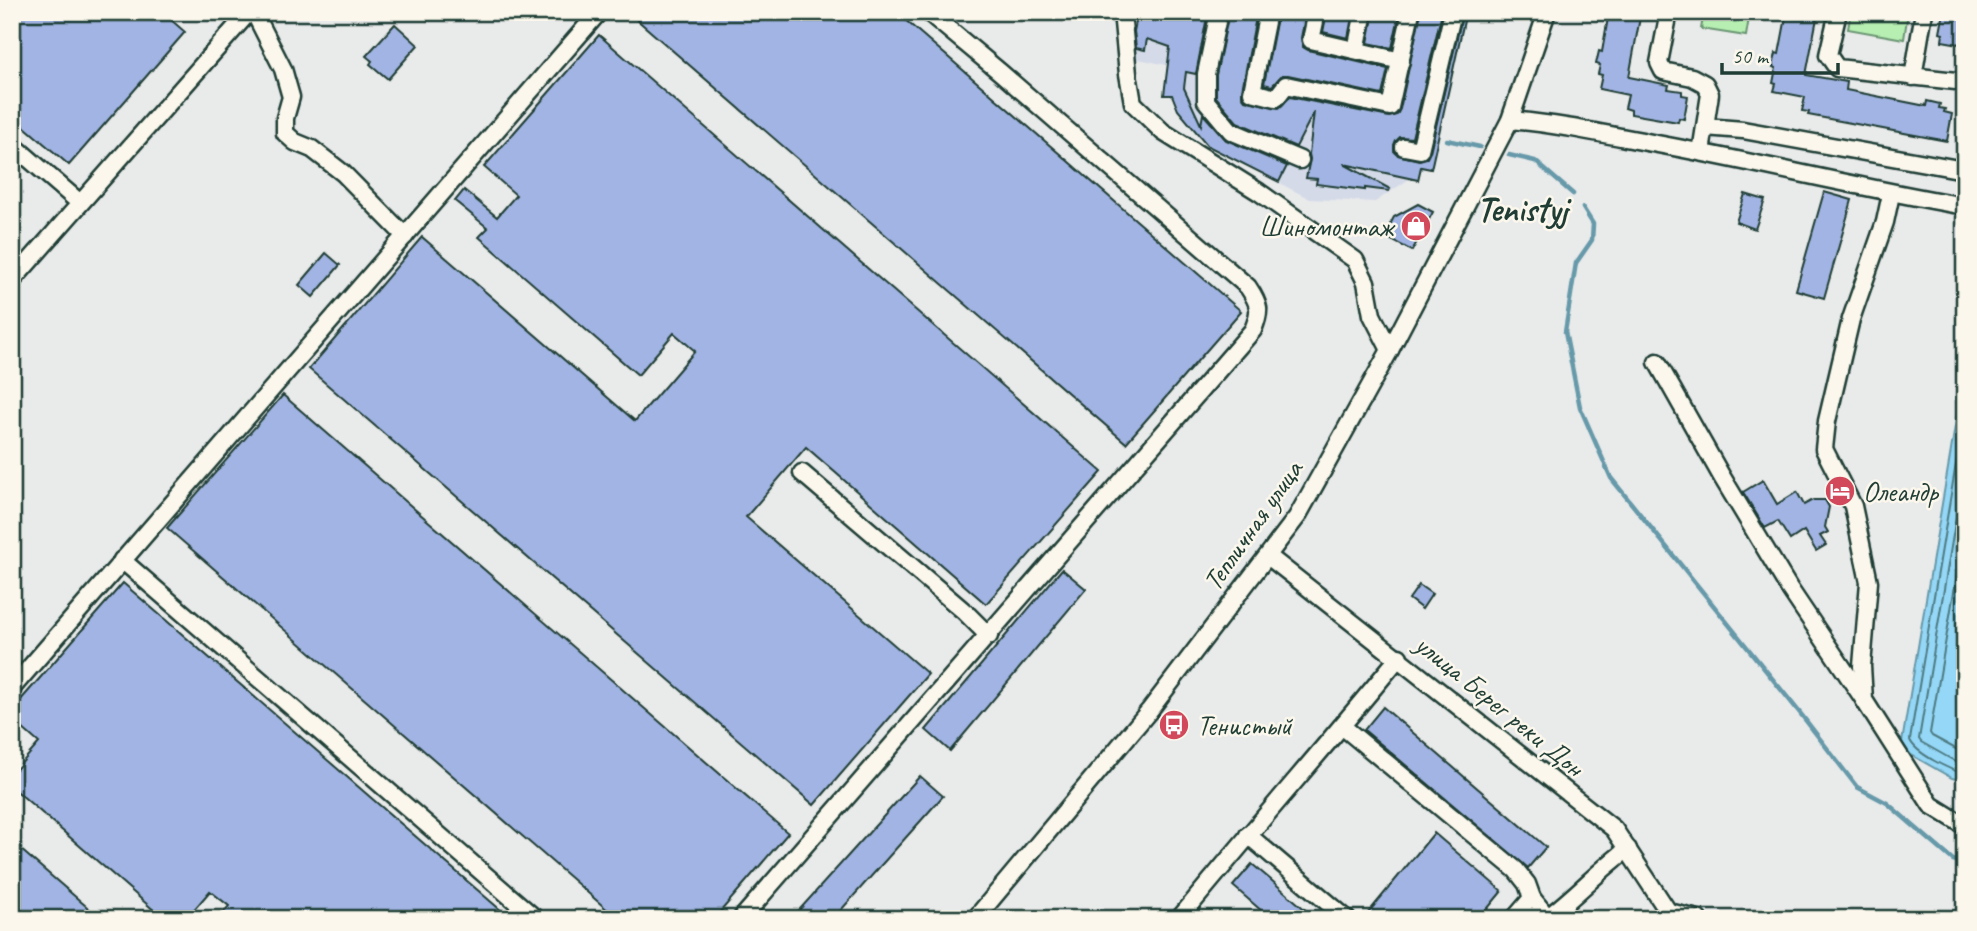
<svg xmlns="http://www.w3.org/2000/svg" width="1977" height="931" viewBox="0 0 1977 931" font-family="Caveat,sans-serif">
<style>
.built{fill:#d4dae8}
.green{fill:#b7efb2;stroke:#6b9673;stroke-width:2}
.water{fill:#95d7f7;stroke:#6699a9;stroke-width:2}
.lines{fill:none;stroke-linecap:round;stroke-linejoin:round}
.shore{stroke:#4e7b82;stroke-width:2}
.stream{stroke:#6699a9;stroke-width:4.5}
.building{fill:#a2b4e3;stroke:#1f3d34;stroke-width:2}
.minor-casing{stroke:#1f3d34;stroke-width:21}
.minor{stroke:#fbf7ec;stroke-width:16}
.labels{text-anchor:middle;stroke-width:5;stroke-linejoin:round;paint-order:stroke}
.poi-label{font-size:28px;fill:#1f3d34;stroke:#fbf7ec;text-anchor:start}
.street-label{font-size:28px;fill:#1f3d34;stroke:#fbf7ec}
.district-label{font-size:35px;font-weight:bold;fill:#1f3d34;stroke:#fbf7ec}
</style>
<rect width="100%" height="100%" fill="#e9eaea"/>
<filter id="ink" filterUnits="userSpaceOnUse"><feTurbulence type="fractalNoise" baseFrequency=".0143" numOctaves="2"/><feDisplacementMap in="SourceGraphic" scale="14" xChannelSelector="R" yChannelSelector="G"/><feConvolveMatrix kernelMatrix="1 2 1 2 8 2 1 2 1" color-interpolation-filters="sRGB"/></filter>
<g filter="url(#ink)">
<path class="built" d="M1138,12h327l-32,151 -58,39 -65,-3 -102,-53 -30,-36 -6,-15h-8l3,-30 -38,-8z"/>
<g class="green">
<path d="M1704,12h46l-4,24 -45,-7z"/>
<path d="M1851,12h57l-4,27 -56,-10z"/>
</g>
<path class="water" d="M1965,367v414l-13,-3 -44,-25 -6,-11z"/>
<g class="lines">
<g class="shore">
<path d="M1965,410l-55,330c6,14 40,30 55,34"/>
<path d="M1965,463l-46,276 2,3 37,21 7,2"/>
<path d="M1965,527l-35,206 2,3 33,18"/>
</g>
<g class="stream">
<path d="M1084,12l2,2"/>
<path d="M1447,140l33,7"/>
<path d="M1509,155l26,6 38,33"/>
<path d="M1583,208l10,16 -1,16 -16,23 -11,69 15,75 31,71 189,235 57,74 30,16 66,57 12,3"/>
</g>
</g>
<g class="building">
<path d="M12,12h150l23,20 -116,133 -57,-49z"/>
<path d="M628,12h268l345,299 -115,132z"/>
<path d="M1138,12h70l-12,62 -10,-2 -2,16 17,37 2,-11 23,26 61,26 -8,16 -71,-36 -30,-36 -6,-15h-8l6,-48 -23,-8 -2,11 -9,-2 -2,-17z"/>
<path d="M1229,12h28l-15,78v6l3,4 34,8 11,-11 99,20 8,-2 3,-6 21,-97h21l-30,126 -12,-1 -4,4 -2,5v5l4,4 21,5 8,-2 3,-6 33,-140h3l-35,157 -10,-2 -3,13 -74,-16 46,25 -1,2 -24,-3v2l-49,-6 1,-5 -11,-1 4,-19 -1,-5 5,-42 -18,35 -59,-25 -21,-25v-22z"/>
<path d="M1278,12h28l-5,26 2,9 5,3 80,19 -6,26 -94,-20h-6l-10,11 -8,-2z"/>
<path d="M1327,12h26l-5,26 -25,-6z"/>
<path d="M1374,12h26l-8,36 -24,-5z"/>
<path d="M1609,12h32l-12,65 40,8 -1,4 14,2v4l6,1 -4,23 -5,-1 -1,4 -47,-8v-4l-6,-2 3,-13 -29,-6 3,-14 -4,-1 2,-9 -4,-1 3,-13 3,1z"/>
<path d="M1787,12h27l-1,5 4,1 -11,57 41,7 -1,8 80,16 1,-5 13,3 -1,4 6,1 -1,3 8,2 -5,27 -139,-26 1,-3 -7,-1 3,-14 -31,-6 2,-7 -3,-1 3,-15 -3,-1 3,-14 3,1z"/>
<path d="M1944,12h21v33l-23,-4 1,-7 -3,-1z"/>
<path d="M395,24l23,21 -30,34 -18,-15 2,-3 -6,-5z"/>
<path d="M599,35l503,437 -116,132 -180,-157 -60,70 182,157 -114,131 -505,-436 113,-132 213,184 60,-70 -21,-18 -36,42 -159,-138 9,-9 -33,-27 9,-11 33,27 19,-22 -32,-28z"/>
<path d="M1824,192l28,8 -28,98 -28,-8z"/>
<path d="M1745,194l20,6 -10,29 -19,-7z"/>
<path d="M1418,204l15,8 -21,39 -28,-15 10,-19z"/>
<path d="M326,253l14,12 -27,32 -14,-12z"/>
<path d="M283,395l505,438 -74,86h-96l-451,-391z"/>
<path d="M1763,480l14,24 20,-12 7,13 9,-5h12l4,7 -4,20 3,5 -8,4 6,9 -10,6 -12,-20 -14,9 -12,-19 -13,7 -22,-36z"/>
<path d="M1062,569l24,20 -136,162 -24,-21z"/>
<path d="M123,583l388,336h-293l11,-13 -19,-15 -24,28h-22l-152,-132v-13l27,-31 -27,-24v-9z"/>
<path d="M1419,585l13,9 -10,15 -13,-10z"/>
<path d="M1383,707l163,140 -18,21 -164,-138z"/>
<path d="M920,776l23,20 -110,123h-42z"/>
<path d="M1434,833l68,58 -23,28h-116z"/>
<path d="M12,842l89,77h-89z"/>
<path d="M1252,864l19,16 45,39h-45l-38,-33z"/>
</g>
<g class="lines">
<g class="minor-casing">
<g id="minor">
<path d="M254,12l29,57 8,28 -6,21v15l10,9 17,7 31,24 62,63"/>
<path d="M1122,12l6,62 5,29 30,29 96,60 96,68 11,22 6,33 18,35"/>
<path d="M1219,12l-13,62v27l25,30 69,29"/>
<path d="M1268,12l-16,80 24,6 10,-13 104,22 21,-95"/>
<path d="M1317,12l-6,28 90,21"/>
<path d="M1669,12l-10,51 4,8 29,6 13,7 5,10 -9,58"/>
<path d="M1838,12l-10,43 9,13 128,14"/>
<path d="M1356,50l8,-38"/>
<path d="M1913,77l11,-65"/>
<path d="M1510,120c48,4 94,14 142,23 104,19 208,45 313,63"/>
<path d="M1705,127l38,3 221,40 1,-2"/>
<path d="M12,144l68,59"/>
<path d="M1404,147l16,3 33,-138"/>
<path d="M1891,194l-6,28 -34,97 -24,102 -3,28 29,57 16,76 -7,84 2,34 67,105 34,21"/>
<path d="M12,281l237,-269"/>
<path d="M1657,362l65,115 67,111 74,110"/>
<path d="M802,473l163,139 24,24"/>
<path d="M1268,556l346,273 59,90"/>
<path d="M122,560l414,359"/>
<path d="M12,688l587,-676"/>
<path d="M1342,726l174,144 11,14 5,14 17,21"/>
<path d="M1248,835l99,84"/>
<path d="M1669,912l29,7"/>
<path d="M1548,917c28,-21 51,-47 80,-68"/>
<path d="M741,919l512,-589c8,-20 7,-25 -5,-43l-248,-215 -72,-60"/>
<path d="M975,919l174,-208 148,-194 93,-167 120,-230 37,-108"/>
<path d="M1179,919c72,-88 148,-174 220,-262"/>
<path d="M1514,919l18,-21"/>
</g>
</g>
<use href="#minor" class="minor"/>
</g>
</g>
<defs>
<g id="shop-disc" transform="scale(1.575)"><circle r="9.5" fill="#d1495b" stroke="#fbf7ec"/><path d="M-5-2.5h2.3a2.7 3.5 0 0 1 5.4 0H5L5.5 6h-11ZM-1.5-2.5h3a1.5 2.3 0 0 0-3 0Z" fill="#fff"/></g>
<g id="hotel-disc" transform="scale(1.575)"><circle r="9.5" fill="#d1495b" stroke="#fbf7ec"/><path d="M-6-4.5h1.5V1H6V5H4.5V3h-9V5H-6ZM-4 0a1.8 1.8 0 1 1 3.6 0ZM.5 0V-2.5h3Q6-2.5 6 0Z" fill="#fff"/></g>
<g id="bus-disc" transform="scale(1.575)"><circle r="9.5" fill="#d1495b" stroke="#fbf7ec"/><path d="M-5-6H5V4H4V6H2V4H-2V6H-4V4H-5ZM-3.5-4V0h7V-4ZM-3.5 1.2v1.5H-2V1.2ZM2 1.2v1.5H3.5V1.2Z" fill="#fff"/></g>
</defs>
<g fill-rule="evenodd">
<use href="#shop-disc" x="1416" y="226"/>
<use href="#hotel-disc" x="1840" y="491"/>
<use href="#bus-disc" x="1174" y="725"/>
</g>
<g class="labels">
<g class="poi-label">
<text x="1393" y="236" text-anchor="end">Шиномонтаж</text>
<text x="1863" y="501">Олеандр</text>
<text x="1197" y="735">Тенистый</text>
</g>
<g class="street-label">
<text transform="translate(1252 525) rotate(-55)" y="10">Тепличная улица</text>
<text transform="translate(1500 705) rotate(39)" y="10">улица Берег реки Дон</text>
</g>
<g class="district-label">
<text x="1522" y="221">Tenistyj</text>
</g>
</g>
<rect width="1977" height="931" fill="none" stroke="#fbf7ec" stroke-width="42"/>
<rect x="21" y="21" width="1935" height="889" fill="none" stroke="#1f3d34" stroke-width="2.5" filter="url(#ink)"/>
<path d="M1722 63v10h116v-10" fill="none" stroke="#1f3d34" stroke-width="3.5"/>
<text x="1732" y="63" font-size="21" fill="#1f3d34" stroke="#fbf7ec" stroke-width="5" paint-order="stroke">50 m</text>
</svg>
